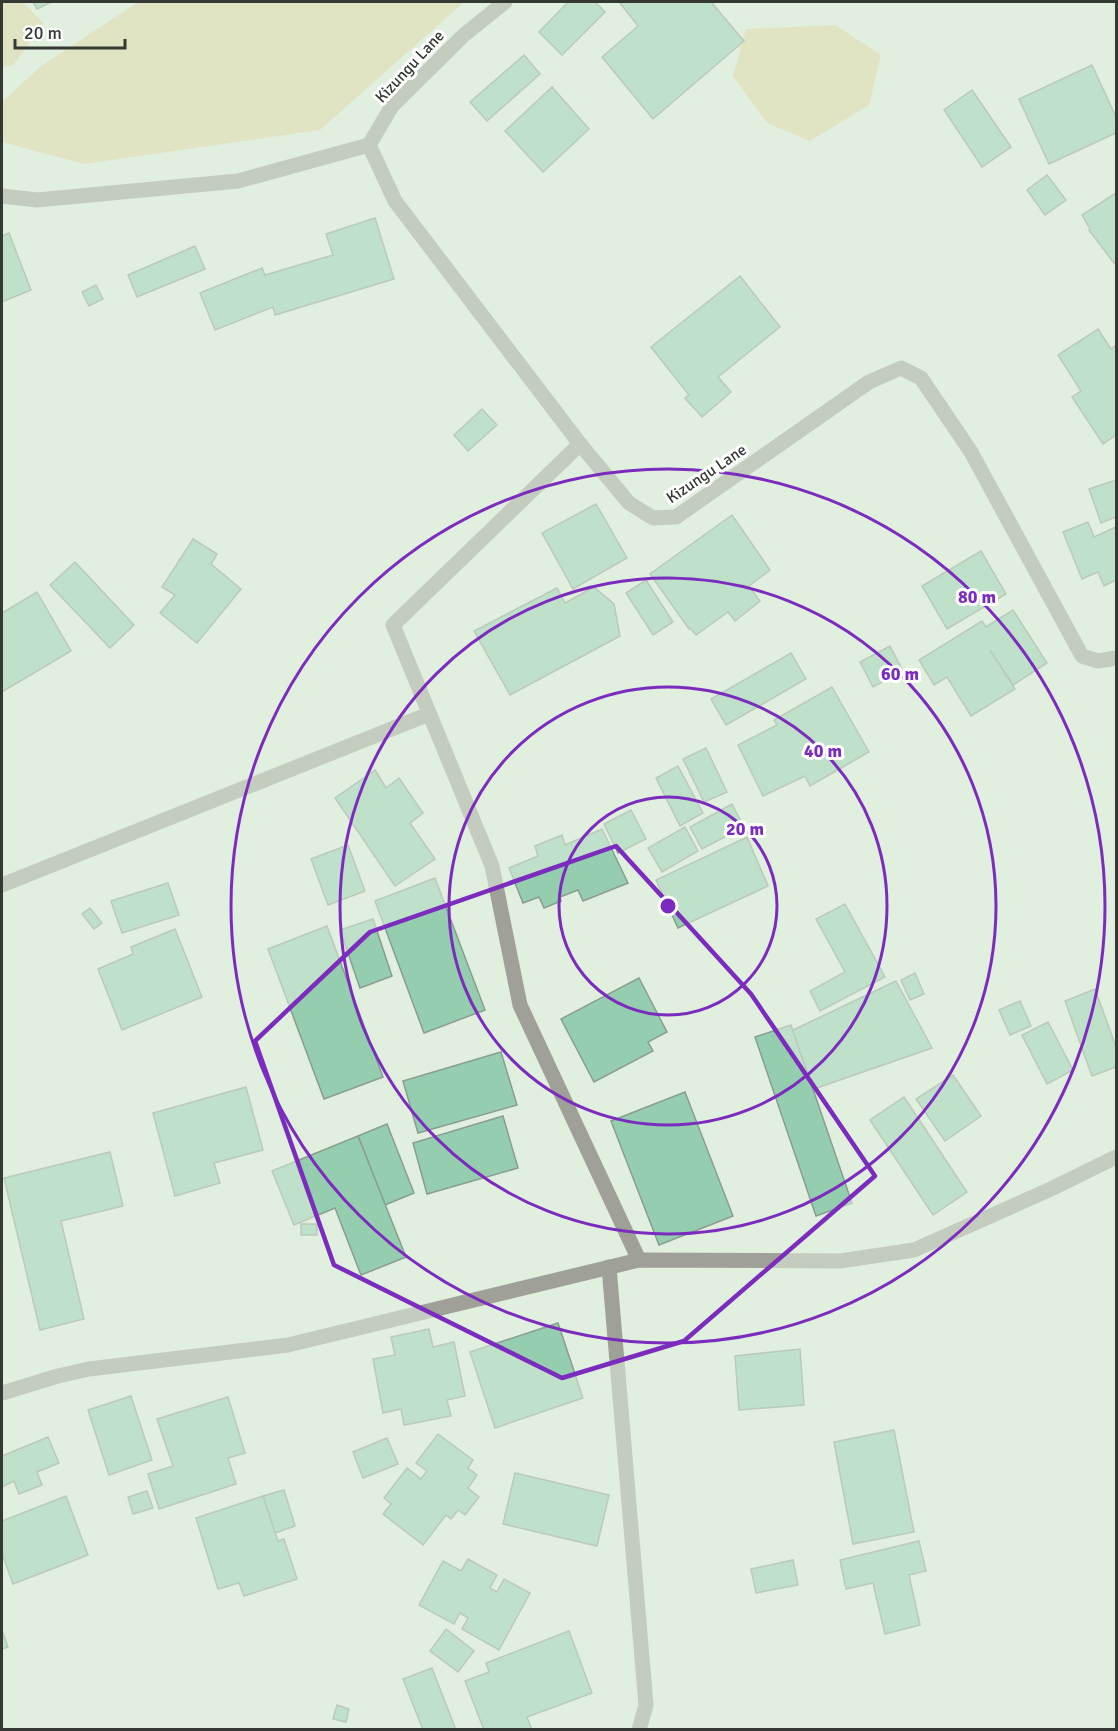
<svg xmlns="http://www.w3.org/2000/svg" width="1118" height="1731" viewBox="0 0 1118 1731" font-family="Signika,sans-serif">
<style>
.green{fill:#e1d7a3}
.building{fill:#94ceaf;stroke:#899d92;stroke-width:1.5}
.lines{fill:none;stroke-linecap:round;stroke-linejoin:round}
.minor{stroke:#9fa199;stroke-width:15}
.marked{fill:none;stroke:#7b2cbf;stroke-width:4.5;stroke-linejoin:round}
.ring{fill:none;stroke:#7b2cbf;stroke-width:3}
.labels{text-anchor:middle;stroke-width:6;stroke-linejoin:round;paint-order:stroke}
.street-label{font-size:16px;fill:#343a33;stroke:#fff}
.centre{fill:#7b2cbf;stroke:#fff;stroke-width:3}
.ring-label{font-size:18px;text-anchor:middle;font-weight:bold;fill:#7b2cbf;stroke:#fff;stroke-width:6;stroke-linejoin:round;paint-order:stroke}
</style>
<rect width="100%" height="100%" fill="#e1efde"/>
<g class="green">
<path d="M2,2h21l21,22 -31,41 -11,2z"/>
<path d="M138,2h326l-144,128 -236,34 -82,-22v-40l38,-35z"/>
<path d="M835,25l46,30 -12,50 -59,36 -43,-18 -34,-47 13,-47z"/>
</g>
<g class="building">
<path d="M33,2h18l-14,7z"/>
<path d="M568,2h27l10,10 -43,43 -23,-23z"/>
<path d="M622,2h89l33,39 -91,78 -51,-62 36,-31 -18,-23z"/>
<path d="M524,55l16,19 -53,47 -17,-19z"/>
<path d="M1092,65l24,52v16l-67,31 -30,-65z"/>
<path d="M552,87l37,42 -46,43 -38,-41z"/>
<path d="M972,90l39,57 -29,20 -38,-57z"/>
<path d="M1047,175l19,25 -21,15 -18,-25z"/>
<path d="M1116,193v68l-2,2 -25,-33 1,-1 -8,-14z"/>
<path d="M375,218l19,61 -119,36 -2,-8 -58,23 -15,-37 62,-25 3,7 68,-20 -7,-21z"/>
<path d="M9,233l22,57 -29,12v-66z"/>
<path d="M195,246l10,23 -68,28 -9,-22z"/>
<path d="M740,276l40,51 -62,50 13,15 -29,25 -17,-19 4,-3 -38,-48z"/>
<path d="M96,285l7,14 -14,7 -7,-14z"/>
<path d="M1098,329l13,20 5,-4v90l-13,9 -31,-47 9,-6 -23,-36z"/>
<path d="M482,409l15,16 -29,26 -14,-16z"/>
<path d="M1116,480v37l-15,6 -12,-34z"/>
<path d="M596,504l31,54 -54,31 -31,-56z"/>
<path d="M732,515l38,55 -21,16 11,15 -25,20 -7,-9 -32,23 -6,-7 -1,1 -39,-55z"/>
<path d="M1088,522l6,15 22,-10v53l-12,6 -6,-14 -16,7 -19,-47z"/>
<path d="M193,539l24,15 -6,10 30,25 -44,54 -37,-30 15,-18 -13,-8z"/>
<path d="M981,551l25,43 -59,35 -25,-43z"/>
<path d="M75,562l59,63 -24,23 -60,-63z"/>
<path d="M646,580l27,42 -20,13 -27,-42z"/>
<path d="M594,587l20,17 6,32 -110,59 -36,-64 83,-43 8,15z"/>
<path d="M37,592l34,59 -69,41v-79z"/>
<path d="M1013,610l34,53 -34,22 -23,-35 25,39 -44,27 -24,-39 -13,8 -15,-25 63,-39 4,6z"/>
<path d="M890,646l13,25 -30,16 -13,-25z"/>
<path d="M791,653l15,26 -80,46 -15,-26z"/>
<path d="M832,687l37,65 -59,34 -5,-10 -42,20 -25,-51 39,-20 -3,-5z"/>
<path d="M706,748l21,44 -23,10 -21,-43z"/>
<path d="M678,766l25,47 -23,13 -24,-48z"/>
<path d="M375,770l11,18 13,-10 24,35 -13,10 25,36 -40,27 -60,-88z"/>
<path d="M732,804l12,23 -42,22 -12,-22z"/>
<path d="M631,810l15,29 -28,14 -14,-29z"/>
<path d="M685,827l13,24 -36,21 -14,-24z"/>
<path d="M602,829l26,54 -45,18 -5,-11 -18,7 1,4 -17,7 -5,-11 -16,6 -14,-35 29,-12 -3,-10 27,-11 3,10z"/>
<path d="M747,837l21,49 -90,42 -22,-48z"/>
<path d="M348,845l17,46 -37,14 -17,-46z"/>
<path d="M435,878l50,132 -61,23 -49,-132z"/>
<path d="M168,883l11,32 -57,18 -11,-32z"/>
<path d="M845,904l40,73 -65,34 -10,-20 35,-19 -29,-53z"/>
<path d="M90,908l12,15 -8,6 -12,-15z"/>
<path d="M373,919l19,57 -32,12 -20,-58z"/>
<path d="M327,926l56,151 -59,22 -56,-150z"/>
<path d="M175,929l27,68 -80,33 -24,-61 35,-15 -2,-7z"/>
<path d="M915,973l9,21 -14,6 -9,-20z"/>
<path d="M639,978l28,54 -19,10 5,9 -59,31 -33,-63z"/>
<path d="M896,981l36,67 -118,41 -23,-58z"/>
<path d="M1095,989l21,58v20l-24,9 -27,-75z"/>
<path d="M1020,1001l11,25 -21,9 -11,-25z"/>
<path d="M1048,1022l25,48 -26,14 -25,-49z"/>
<path d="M791,1025l61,178 -36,13 -61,-179z"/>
<path d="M501,1052l16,53 -99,28 -15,-52z"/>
<path d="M953,1075l28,41 -36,25 -29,-42z"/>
<path d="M246,1087l17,63 -49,13 6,20 -45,13 -22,-83z"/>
<path d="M685,1092l48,124 -74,29 -48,-124z"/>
<path d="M904,1097l63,95 -34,23 -63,-95z"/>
<path d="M503,1116l15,52 -91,26 -14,-51z"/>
<path d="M387,1124l27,69 -29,12 -27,-69z"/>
<path d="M358,1136l48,121 -45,18 -26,-67 -41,17 -22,-54z"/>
<path d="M110,1152l13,54 -62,15 23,98 -44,11 -36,-152z"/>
<rect x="301" y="1224" width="16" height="11"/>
<path d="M558,1323l25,75 -88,30 -25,-76z"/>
<path d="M429,1329l4,18 21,-5 11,54 -18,4 4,16 -47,9 -3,-16 -18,4 -10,-54 22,-4 -4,-18z"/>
<path d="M800,1349l4,56 -65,5 -4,-54z"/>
<path d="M131,1396l21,64 -43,15 -21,-65z"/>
<path d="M228,1397l17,56 -17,5 8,26 -77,25 -11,-35 25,-8 -16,-47z"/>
<path d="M894,1430l20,102 -61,12 -19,-102z"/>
<path d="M438,1434l35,26 -5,8 9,7 -9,13 11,9 -14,18 -7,-5 -7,9 -5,-4 -23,30 -40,-31 8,-10 -7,-6 23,-30 14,11 6,-8 -11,-8z"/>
<path d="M48,1437l11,26 -22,9 5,13 -23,9 -5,-13 -12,6v-31z"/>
<path d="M387,1438l11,26 -35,14 -10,-26z"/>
<path d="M515,1473l94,22 -12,51 -94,-22z"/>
<path d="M284,1490l11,36 -20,7 -12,-37z"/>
<path d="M147,1491l6,17 -20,6 -5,-17z"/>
<path d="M66,1496l22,59 -75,29 -11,-31v-32z"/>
<path d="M263,1496l15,45 6,-2 13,40 -53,17 -5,-13 -21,6 -22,-71z"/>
<path d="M919,1541l7,30 -17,4 11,50 -35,9 -12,-51 -27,6 -6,-29z"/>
<path d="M468,1559l29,16 -7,13 7,4 7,-13 26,14 -31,57 -37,-21 6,-11 -8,-5 -6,11 -35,-19 24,-44 18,10z"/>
<path d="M793,1560l5,25 -42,8 -5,-24z"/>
<path d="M446,1629l28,22 -16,21 -28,-21z"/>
<path d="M2,1630l6,17 -6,2z"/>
<path d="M569,1631l23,62 -65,24 5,13h-48l-19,-49 24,-9 -3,-9z"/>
<path d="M432,1668l24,62h-33l-20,-51z"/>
<path d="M337,1705l12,4 -3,13 -13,-3z"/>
</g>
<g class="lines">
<g class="minor">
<path d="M505,2l-41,33 -72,71 -23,39 26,56 185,243 49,59 24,15 23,-1 193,-135 32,-14 20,10 50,74 111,204 16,5 18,-3"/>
<path d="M2,196l35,4 201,-19 131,-36"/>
<path d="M580,444l-187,181 99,241 28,139 119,255"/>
<path d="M2,885l427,-171"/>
<path d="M609,1267l37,438 -7,25"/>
<path d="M2,1393l56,-17 31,-7 199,-24 351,-85 201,1 74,-11 137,-61 65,-32"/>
</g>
</g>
<path d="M0 0H1118V1731H0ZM616,846l135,148 124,182 -191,165 -122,37 -228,-113 -79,-224 115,-109z" fill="#e1efde" fill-opacity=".55" fill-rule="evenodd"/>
<path class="marked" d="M616,846l135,148 124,182 -191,165 -122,37 -228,-113 -79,-224 115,-109z"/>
<g class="ring">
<circle cx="668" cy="906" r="109"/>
<circle cx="668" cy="906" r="219"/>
<circle cx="668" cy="906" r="328"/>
<circle cx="668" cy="906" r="437"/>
</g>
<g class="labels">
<g class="street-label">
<text transform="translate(409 66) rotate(-47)" y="6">Kizungu Lane</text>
<text transform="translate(706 473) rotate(-34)" y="6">Kizungu Lane</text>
</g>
</g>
<circle cx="668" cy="906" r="9" class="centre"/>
<g class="ring-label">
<text x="977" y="603">80 m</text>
<text x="900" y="680">60 m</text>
<text x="823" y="757">40 m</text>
<text x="745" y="835">20 m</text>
</g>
<rect width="1118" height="1731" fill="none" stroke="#343a33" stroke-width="6"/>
<path d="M15 39v9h110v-9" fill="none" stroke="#343a33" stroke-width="3"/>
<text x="24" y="39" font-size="18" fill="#343a33" stroke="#ffffff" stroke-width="4.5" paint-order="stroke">20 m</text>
</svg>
